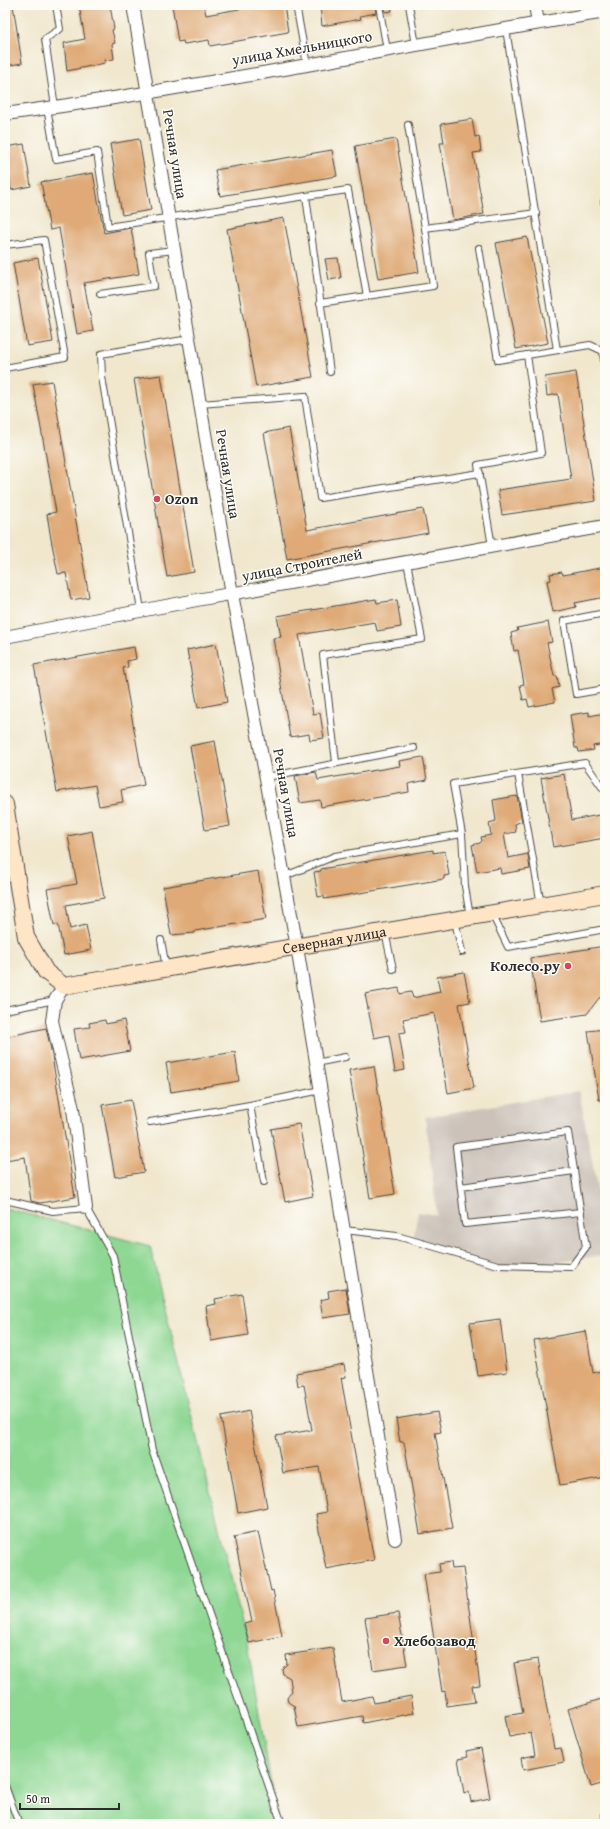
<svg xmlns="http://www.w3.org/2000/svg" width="610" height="1829" viewBox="0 0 610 1829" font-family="'Gentium Book Plus',serif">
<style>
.industrial{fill:#ccc2b9}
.green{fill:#8dd793;stroke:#5c815f}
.building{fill:#dfaa77}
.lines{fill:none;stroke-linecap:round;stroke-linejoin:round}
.lane-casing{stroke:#494743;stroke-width:8}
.street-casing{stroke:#494743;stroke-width:14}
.secondary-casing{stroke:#494743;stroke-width:18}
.lane{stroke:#fff;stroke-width:6}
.street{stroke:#fff;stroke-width:12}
.secondary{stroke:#fee5c5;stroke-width:16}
.poi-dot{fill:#d1495b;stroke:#fdfcf7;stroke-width:1.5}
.labels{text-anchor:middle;stroke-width:3;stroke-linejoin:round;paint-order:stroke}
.street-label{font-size:15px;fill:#2b2b2b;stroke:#fdfcf7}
.poi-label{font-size:15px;font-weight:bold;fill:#2b2b2b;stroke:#fdfcf7;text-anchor:start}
</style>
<rect width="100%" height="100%" fill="#fdfcf7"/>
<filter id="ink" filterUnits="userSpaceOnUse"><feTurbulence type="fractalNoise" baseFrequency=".025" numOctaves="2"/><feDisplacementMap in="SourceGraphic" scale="8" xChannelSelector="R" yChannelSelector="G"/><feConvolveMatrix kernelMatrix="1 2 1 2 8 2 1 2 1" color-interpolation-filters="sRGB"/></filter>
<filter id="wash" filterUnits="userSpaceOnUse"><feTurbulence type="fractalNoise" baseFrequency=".012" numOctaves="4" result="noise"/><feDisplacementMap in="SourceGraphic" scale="16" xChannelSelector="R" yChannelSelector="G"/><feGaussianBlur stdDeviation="0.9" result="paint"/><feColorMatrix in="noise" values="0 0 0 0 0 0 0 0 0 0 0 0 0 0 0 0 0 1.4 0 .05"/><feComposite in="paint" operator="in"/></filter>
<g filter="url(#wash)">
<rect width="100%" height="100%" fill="#f0e7cd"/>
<path class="industrial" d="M579,1091l26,140v24l-118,18 -74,-32 5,-29 19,3 -12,-98z"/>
<path class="green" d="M5,1208l145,38 97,397 31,181h-273z"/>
<g id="blocks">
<g class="building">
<path d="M5,5h8l9,58 -17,3z"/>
<path d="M79,5h31l4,24 -2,1 3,13 -3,1 2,15 -9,1v3l-38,8 -3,-28 21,-4z"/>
<path d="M172,5h32l2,10 55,-10h23l4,27 -78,14 -1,-6 -25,4 -1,-3 -5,1z"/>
<path d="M320,5h55l1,8 -16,3 1,3 -39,7z"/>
<path d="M384,5h7l1,6 -7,1z"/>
<path d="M472,119l3,18 4,-1 2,16 -8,1 11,61 -31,6 -13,-77h4l-3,-19z"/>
<path d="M139,139l12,71 -29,5 -12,-71z"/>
<path d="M396,139l23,133 -41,7 -23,-133z"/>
<path d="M24,144l7,42 -20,4 -6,-43z"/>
<path d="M332,150l5,26 -117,20 -5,-26z"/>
<path d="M93,173l11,60 27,-5 8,46 -55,9 9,48 -16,3 -18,-106 -9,2 -9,-48z"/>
<path d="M284,218l29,159 -57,10 -29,-158z"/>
<path d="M527,237l21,106 -32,6 -20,-106z"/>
<path d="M38,258l15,84 -26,4 -14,-83z"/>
<path d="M338,258l3,20 -12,2 -4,-21z"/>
<path d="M576,372l20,129 -94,14 -4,-25 73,-11 -13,-85 -11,2 -2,-19z"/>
<path d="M161,375l33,197 -27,5 -33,-198z"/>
<path d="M52,381l37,216 -18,3 -5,-27 -8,1 -7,-35 -4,-25 9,-2 -23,-128z"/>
<path d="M289,428l18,102 116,-21 5,24 -141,26 -23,-126z"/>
<path d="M605,567v30l-30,6 1,4 -23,5 -6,-31 4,-1 -1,-6 12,-2 1,3z"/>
<path d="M376,599l1,4 20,-3 4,27 -24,4 -2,-9 -76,13 14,79 7,-1 4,25 -14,2 -1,-6 -19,3 -17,-99 8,-1 -4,-21z"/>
<path d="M548,622l4,20 -5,1 7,33h3l2,11 -7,2 3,13 -26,5 -2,-8 -4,1 -3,-15 4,-1 -6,-34 -4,1 -3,-18 7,-2 -1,-3z"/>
<path d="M216,644l11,58 -29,6 -11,-58z"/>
<path d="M134,647l2,12 -9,2 1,6 -5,1 21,117 -23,5 2,12 -24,4 -4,-21 -38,7 -23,-127z"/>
<path d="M589,712v4l16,-3v31l-12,2 1,4 -15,2 -1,-4h-3l-5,-33z"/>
<path d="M215,741l15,85 -25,4 -15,-84z"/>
<path d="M423,757l4,23 -19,4 1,8 -88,15 -1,-7 -20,3 -5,-27 21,-4 2,8 82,-14 -1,-5z"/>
<path d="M564,774l8,46 33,-6v24l-52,9 -12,-69z"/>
<path d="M517,796l5,25 -7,3 1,8 -12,2 4,24 20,-4 2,15 -29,5 -1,-6 -23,4 -5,-27 8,-2 2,-2 -1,-4 10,-2 -2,-12 7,-2 -3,-21z"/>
<path d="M92,831l12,67 -38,7 4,24 16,-4 5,25 -27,5 -6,-31 -4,1 -7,-36 30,-5 -9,-48z"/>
<path d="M433,850v3l12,-2 4,24 -5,1v3l-120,20v-3l-6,1 -4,-25 7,-1v-2z"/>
<path d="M258,871l8,48 -71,12v2l-24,2 -8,-48z"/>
<path d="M605,946v51l-6,1 -12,16 -47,7 -10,-63z"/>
<path d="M464,972l6,30 -11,2 15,84 -26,5 -14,-80 -31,6 3,13 -7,1 6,37 -10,2 -6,-37 -15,3 -9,-44 34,-6 1,6 11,-2 2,6 27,-6 -3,-15z"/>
<path d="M105,1020l1,4 18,-4 6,31 -51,9 -5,-31 16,-2 -1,-4z"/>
<path d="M46,1028l5,22 24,147 -35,6 -9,-2 -6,-44 -20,3v-123z"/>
<path d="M605,1029v70l-6,1 -11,-69z"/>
<path d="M235,1052l4,29 -68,11 -5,-29z"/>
<path d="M374,1066l21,128 -25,4 -21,-128z"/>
<path d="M131,1100l13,72 -29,5 -13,-72z"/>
<path d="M299,1124l14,72 -28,6 -14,-73z"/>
<path d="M346,1288l4,26 -27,4 -3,-18 9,-2 -1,-7z"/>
<path d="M242,1294l6,41 -37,6 -5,-35 10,-2 -1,-5z"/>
<path d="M500,1319l7,53 -29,4 -8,-53z"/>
<path d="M586,1331l7,42 12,-3v107l-45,8 -26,-145z"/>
<path d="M344,1364l2,13 -5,1 33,182 -48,9 -10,-55 11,-2 -8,-45 -36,6 -7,-37 36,-6 -8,-45 -6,1 -2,-13z"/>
<path d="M249,1411l18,96 -29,6 -17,-96z"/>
<path d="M437,1412l4,20 -6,1 17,95 -32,6 -16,-92h-4l-4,-23z"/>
<path d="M258,1532l13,59 2,-1 9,46 -33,7 -5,-19 8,-2 -18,-85z"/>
<path d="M451,1562l1,7 11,-1 17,117 -8,1 3,16 -28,4 -2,-15 -3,1 -18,-118 16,-2 -1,-8z"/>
<path d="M398,1613l9,52 -34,5 -8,-52z"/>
<path d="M333,1648l9,54 30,-6 2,7 37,-7 3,17 -51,10 -1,-7 -64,11 -4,-21 -6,-4 -1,-4 5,-7 -2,-13 -7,-4 -1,-5 5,-5 -1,-9z"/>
<path d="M538,1659l16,90 7,-1 3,14 -41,8 -2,-12 14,-3 -4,-22 -22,4 -4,-21 18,-3 -9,-50z"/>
<path d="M605,1698v85l-14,4 -23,-78z"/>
<path d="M481,1748l9,50 -19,4 -2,-11 -5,2 -6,-34 10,-2 -2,-6z"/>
</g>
</g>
</g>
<g filter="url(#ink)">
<use href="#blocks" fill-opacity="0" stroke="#494743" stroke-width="1"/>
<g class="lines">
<g class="lane-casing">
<g id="lane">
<path d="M296,5l11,60"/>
<path d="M379,5l8,45"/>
<path d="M409,5l7,40"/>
<path d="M506,29l51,321"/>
<path d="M55,107l-10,-68 15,-10 -4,-24"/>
<path d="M47,108l9,51 41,-7 11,75 198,-31 24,176"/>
<path d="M408,125l17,103"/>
<path d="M306,196l42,-6 19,106"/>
<path d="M604,202h1"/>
<path d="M5,245l39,-5 21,117 -60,11"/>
<path d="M479,248l19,112 29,-5"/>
<path d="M100,294l54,-8 -5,-33 25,-3"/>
<path d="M320,303l113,-17 -8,-58 111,-15"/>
<path d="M605,347l-2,4 2,19"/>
<path d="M200,404l105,-8 15,102 160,-25"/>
<path d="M492,546l-14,-81 63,-12 -14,-98 63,-10 13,6"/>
<path d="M141,610l-39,-233 -1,-23 88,-15"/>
<path d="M605,613l-41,8 12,73 29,-5"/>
<path d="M336,762l-13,-107 99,-16 -15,-77"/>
<path d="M518,774l23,131"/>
<path d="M267,777l147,-29"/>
<path d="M285,876l50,-20 127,-22"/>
<path d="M492,914l16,33 97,-18"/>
<path d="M470,917l-5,-31 -3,-52 -9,-50 132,-21 17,24 3,-1"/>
<path d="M455,921l7,31"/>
<path d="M385,932l8,37"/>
<path d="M161,940l5,28"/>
<path d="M5,1010l50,-10"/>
<path d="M316,1063l29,-6"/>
<path d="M250,1105l14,77"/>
<path d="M150,1122l100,-17 71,-15"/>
<path d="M461,1187l113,-16"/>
<path d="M5,1200l48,11 33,-3 27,48 39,194 130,374"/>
<path d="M344,1230l53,6 101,29 73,2 15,-20 -18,-115 -112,15 9,77 116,-12"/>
<path d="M5,1786l14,38"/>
<path d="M605,1824v-26"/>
</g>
</g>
<g class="street-casing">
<g id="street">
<path d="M133,5l99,589 65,353 98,592"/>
<path d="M535,5l3,18"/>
<path d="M5,114c201,-27 400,-69 600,-102"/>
<path d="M5,637l197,-38 403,-73"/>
<path d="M64,986l-9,14 -3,21 21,88 13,99"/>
</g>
</g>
<g class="secondary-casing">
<g id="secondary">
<path id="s1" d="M5,804l21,133 20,35 18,14 541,-92"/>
</g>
</g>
<use href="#lane" class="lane"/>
<use href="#street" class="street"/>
<use href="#secondary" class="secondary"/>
</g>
</g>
<g class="poi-dot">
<circle cx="157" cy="499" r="4"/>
<circle cx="568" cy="966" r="4"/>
<circle cx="386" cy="1641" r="4"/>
</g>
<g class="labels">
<g class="street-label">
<text transform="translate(302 48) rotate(-10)" y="5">улица Хмельницкого</text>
<text transform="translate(175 154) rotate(81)" y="5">Речная улица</text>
<text transform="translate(228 474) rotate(81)" y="5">Речная улица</text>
<text transform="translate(302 565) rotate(-11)" y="5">улица Строителей</text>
<text transform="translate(286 793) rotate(80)" y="5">Речная улица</text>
<text dy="5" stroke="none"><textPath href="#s1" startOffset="472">Северная улица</textPath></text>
</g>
<g class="poi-label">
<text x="165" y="504">Ozon</text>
<text x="560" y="971" text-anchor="end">Колесо.ру</text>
<text x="394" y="1646">Хлебозавод</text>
</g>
</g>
<rect width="610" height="1829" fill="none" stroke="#fdfcf7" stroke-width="20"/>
<path d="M20 1803v6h99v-6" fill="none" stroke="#2b2b2b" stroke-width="2"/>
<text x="26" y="1803" font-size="12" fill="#2b2b2b" stroke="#fdfcf7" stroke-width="3" paint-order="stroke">50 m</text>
</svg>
